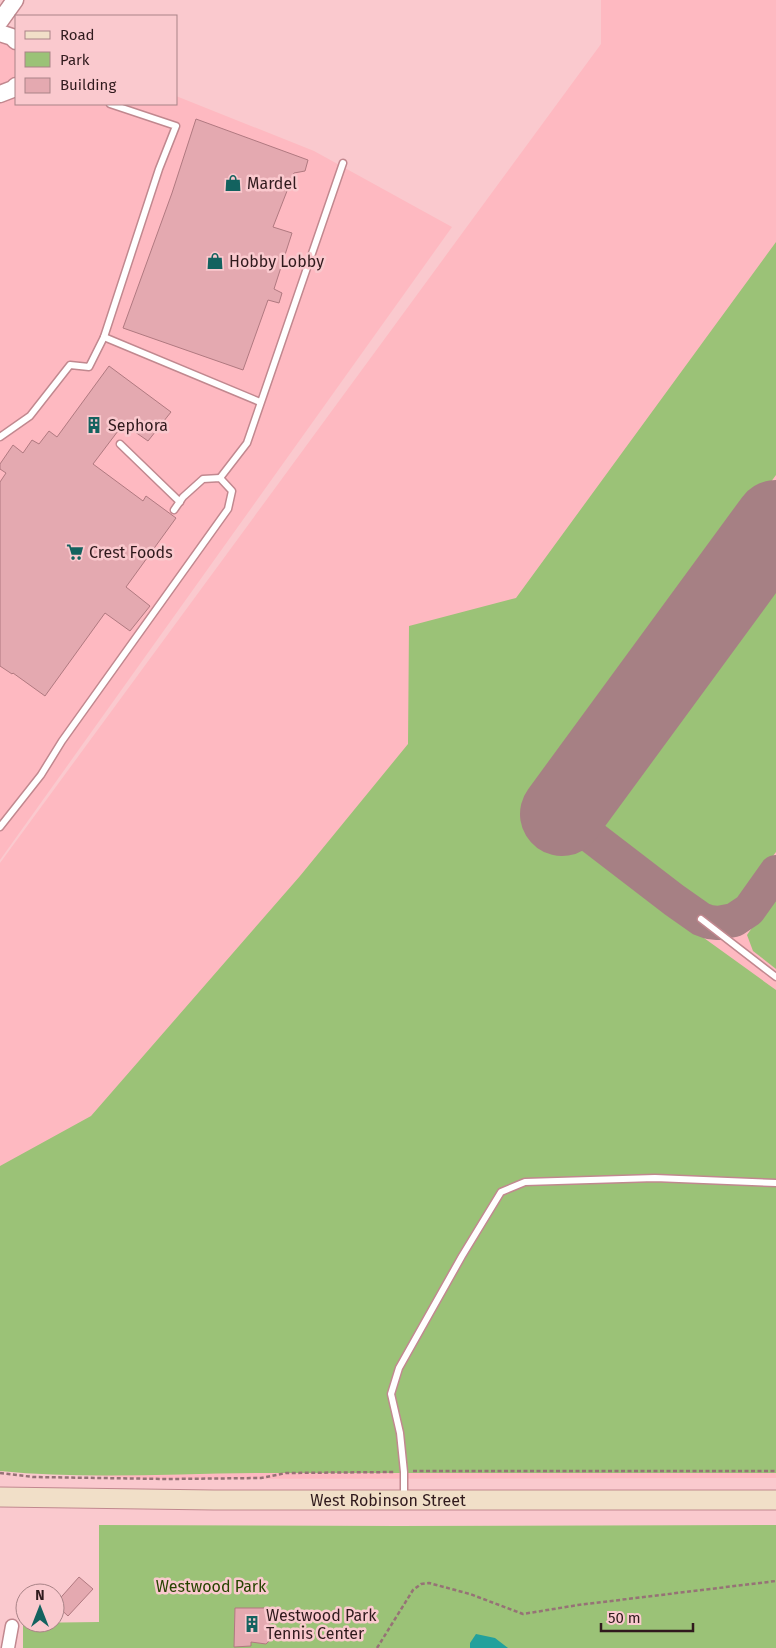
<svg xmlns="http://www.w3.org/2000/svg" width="776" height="1648" viewBox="0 0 776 1648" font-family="'Fira Sans',sans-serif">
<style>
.built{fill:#feb9c1}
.green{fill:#9bc277}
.water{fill:#22a19c}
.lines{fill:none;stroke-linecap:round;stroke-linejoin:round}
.taxiway{stroke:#a68084;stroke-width:34}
.runway{stroke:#a68084;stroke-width:84}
.building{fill:#e4a9b0;stroke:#b07980}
.service-casing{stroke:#c1888f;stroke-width:9}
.minor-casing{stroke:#c1888f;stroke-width:15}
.tertiary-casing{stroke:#c1888f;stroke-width:19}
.secondary-casing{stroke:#c1888f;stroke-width:21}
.path{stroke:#967276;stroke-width:2.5;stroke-dasharray:4 2.5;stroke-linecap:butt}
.service{stroke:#fff;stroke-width:6}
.minor{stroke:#fff;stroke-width:12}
.tertiary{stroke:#fff;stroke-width:16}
.secondary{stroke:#f1dfc8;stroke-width:19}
.labels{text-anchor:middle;stroke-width:5;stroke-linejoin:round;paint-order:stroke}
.poi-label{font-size:16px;fill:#301a1d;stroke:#fac9ce;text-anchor:start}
.street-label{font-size:16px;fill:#301a1d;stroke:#fac9ce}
.park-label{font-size:16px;fill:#274300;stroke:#fac9ce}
</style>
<rect width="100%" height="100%" fill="#fac9ce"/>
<g class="built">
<path d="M601,0h175v1478l-627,1 -149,-9v-607l601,-819z"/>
<path d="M0,25l16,7v72h160v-8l138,55 138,76 -452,633z"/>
</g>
<g class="green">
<path d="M776,242v233l-252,344 46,32 5,-6 201,145v483c-169,0 -338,0 -507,0 -90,0 -180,7 -269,-2v-305l91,-50 209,-240 108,-132 1,-118 107,-28z"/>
<path d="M776,571v281l-36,48 -10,10 -11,3 -11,-3 -5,-3 -89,-64c-11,-12 -12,-24 -9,-39z"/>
<path d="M776,893v76l-23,-18 -6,-16z"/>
<path d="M99,1525l298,1 379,-1v123h-753v-25l76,-1z"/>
</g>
<path class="water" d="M476,1634l19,4 13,10h-38v-5z"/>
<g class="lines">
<path class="taxiway" d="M562,814l112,86 27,19 8,3 9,1 16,-3 15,-10 27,-38"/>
<path class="runway" d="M562,814l214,-292"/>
</g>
<g class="building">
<path d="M196,119l112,41 -3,11 -11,2 -21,54 19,6 -18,56 8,4 -3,10 -11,-3 -25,70 -120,-42 49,-135z"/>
<path d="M109,366l62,46 -23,29 -20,-14 -3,3 -4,-3 -28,37 50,37 3,-5 30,22 -50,69 24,19 -20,25 -25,-18 -60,83 -32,-23 -1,1 -12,-8v-184l6,-9 -6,-4v-5l13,-19 10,8 9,-13 7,4 10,-13 8,6z"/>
<path d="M79,1577l14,12 -25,27 -13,-12z"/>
<path d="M235,1608h34v33l-3,3 -15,-2v4l-17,1z"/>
</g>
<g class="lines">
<g class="service-casing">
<g id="service">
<path d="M104,337l156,65"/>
<path d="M0,437l30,-21 40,-51 19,2 15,-30 55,-168 17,-43 -66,-22"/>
<path d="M120,444l60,58"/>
<path d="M220,478l27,-35 96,-280"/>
<path d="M0,827l41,-52 21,-34 166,-232 4,-18 -12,-13 -17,1 -20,18 -9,13"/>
<path d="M701,919l75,58"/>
<path d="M404,1499v-27l-4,-39 -9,-39 8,-26 63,-112 39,-64 24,-10 130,-4 121,5"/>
</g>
</g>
<g class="minor-casing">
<path id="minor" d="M8,1648l4,-22"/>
</g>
<g class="tertiary-casing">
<g id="tertiary">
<path d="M0,21l15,-21"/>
<path d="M0,33l12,4 4,4"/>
<path d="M0,94l13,-5 3,-3"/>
</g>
</g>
<g class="secondary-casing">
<g id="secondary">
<path id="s1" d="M0,1497l214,3h562"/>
</g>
</g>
<g class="path">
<path d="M413,1471h363"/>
<path d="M0,1473l33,4 135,2 93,-1 25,-5 109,-1"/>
<path d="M377,1648l36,-58 8,-6 8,-1 41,11 53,20 55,-9 198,-24"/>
</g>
<use href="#service" class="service"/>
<use href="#minor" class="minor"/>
<use href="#tertiary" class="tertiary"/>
<use href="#secondary" class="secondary"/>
</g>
<defs>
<g id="shop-bare" transform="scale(1.35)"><path d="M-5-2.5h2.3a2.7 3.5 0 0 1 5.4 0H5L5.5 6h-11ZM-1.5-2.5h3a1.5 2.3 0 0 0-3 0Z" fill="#13625f" stroke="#fac9ce" stroke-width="2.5" paint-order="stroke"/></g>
<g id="building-bare" transform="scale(1.35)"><path d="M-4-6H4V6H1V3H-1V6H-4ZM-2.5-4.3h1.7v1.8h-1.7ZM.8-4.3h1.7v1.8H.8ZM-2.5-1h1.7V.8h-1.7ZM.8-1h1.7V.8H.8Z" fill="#13625f" stroke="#fac9ce" stroke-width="2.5" paint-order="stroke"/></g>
<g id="supermarket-bare" transform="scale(1.35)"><path d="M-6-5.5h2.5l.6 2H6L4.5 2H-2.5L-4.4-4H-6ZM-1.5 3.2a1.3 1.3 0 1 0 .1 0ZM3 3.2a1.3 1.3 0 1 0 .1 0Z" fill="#13625f" stroke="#fac9ce" stroke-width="2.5" paint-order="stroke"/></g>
</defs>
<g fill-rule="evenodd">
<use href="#shop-bare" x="233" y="183"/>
<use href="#shop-bare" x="215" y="261"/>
<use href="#building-bare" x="94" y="425"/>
<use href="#supermarket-bare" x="75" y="552"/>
<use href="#building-bare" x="252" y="1624"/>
</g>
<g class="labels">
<g class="poi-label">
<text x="247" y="189">Mardel</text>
<text x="229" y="267">Hobby Lobby</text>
<text x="108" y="431">Sephora</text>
<text x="89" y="558">Crest Foods</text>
<text x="266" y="1621">Westwood Park<tspan x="266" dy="18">Tennis Center</tspan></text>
</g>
<g class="street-label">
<text dy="6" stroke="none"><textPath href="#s1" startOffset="388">West Robinson Street</textPath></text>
</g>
<g class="park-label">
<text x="211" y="1592">Westwood Park</text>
</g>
</g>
<rect x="15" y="15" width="162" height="90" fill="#fac9ce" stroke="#a98387"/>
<rect x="25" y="31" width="25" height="8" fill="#f1dfc8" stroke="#a98387"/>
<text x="60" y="40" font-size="15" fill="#301a1d">Road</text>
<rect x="25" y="52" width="25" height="15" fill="#9bc277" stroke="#a98387"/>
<text x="60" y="65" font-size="15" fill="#301a1d">Park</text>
<rect x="25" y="78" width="25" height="15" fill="#e4a9b0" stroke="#a98387"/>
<text x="60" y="90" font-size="15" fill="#301a1d">Building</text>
<g transform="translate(40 1608)"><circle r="24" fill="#fac9ce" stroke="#a98387"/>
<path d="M0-4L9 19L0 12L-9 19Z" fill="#13625f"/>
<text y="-8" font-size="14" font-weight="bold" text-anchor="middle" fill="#301a1d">N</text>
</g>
<path d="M601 1623v8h92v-8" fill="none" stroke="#301a1d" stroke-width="2.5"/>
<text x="608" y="1623" font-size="15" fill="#301a1d" stroke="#fac9ce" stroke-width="4" paint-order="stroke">50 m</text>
</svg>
